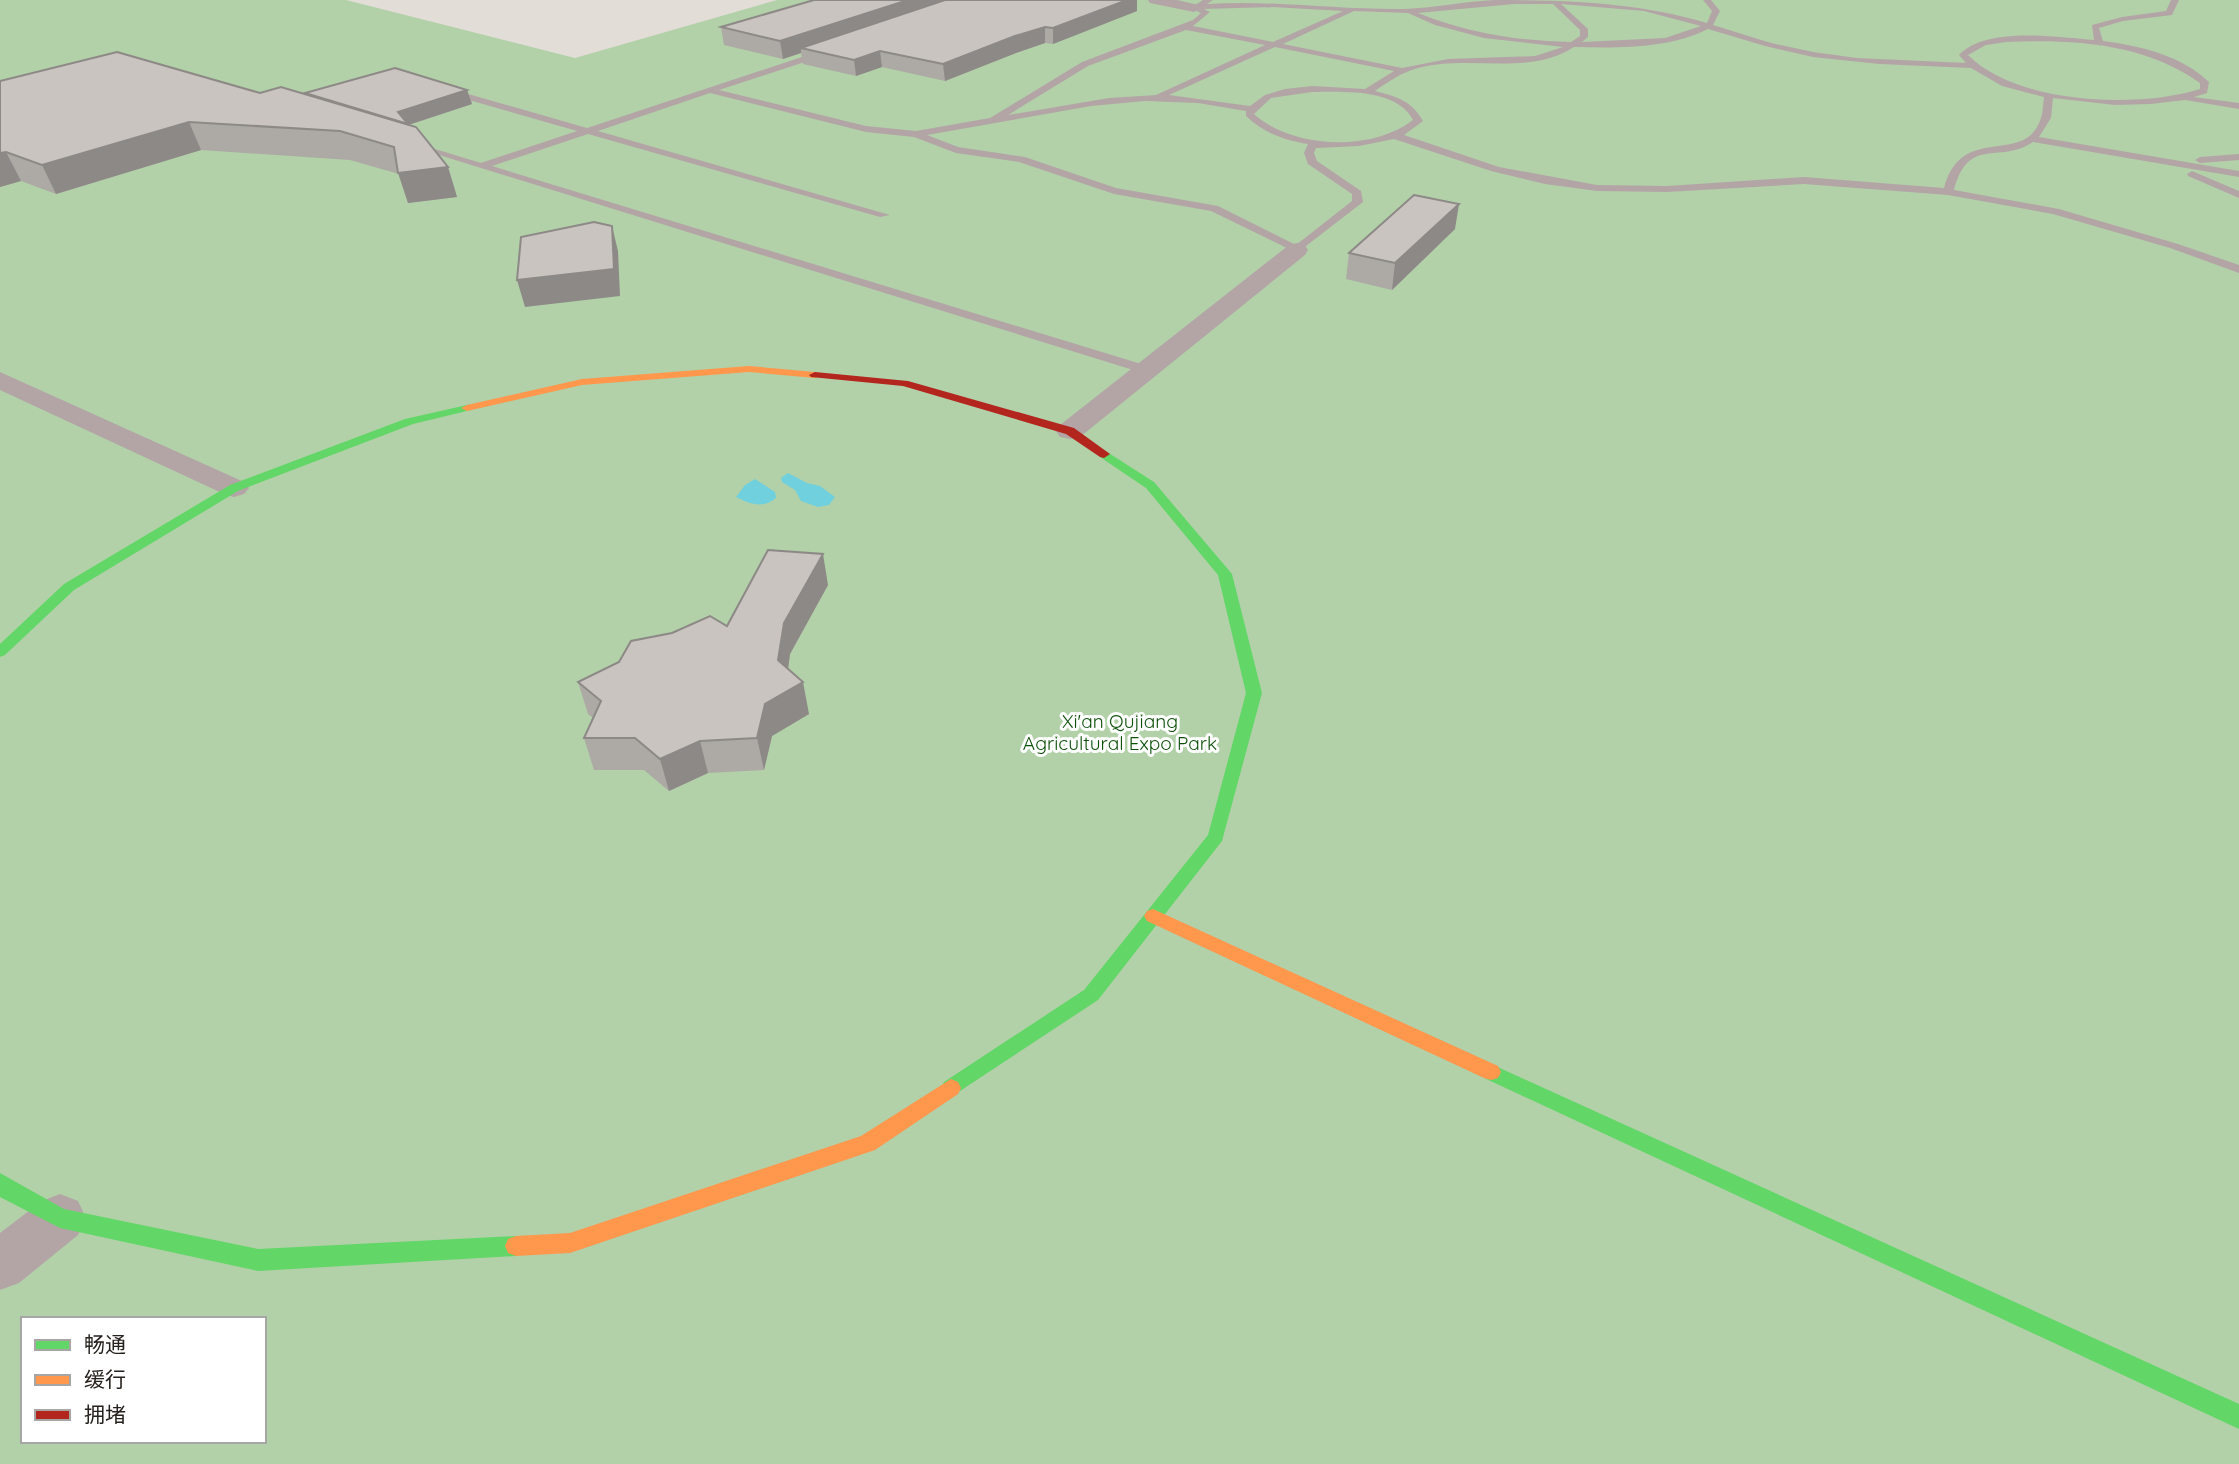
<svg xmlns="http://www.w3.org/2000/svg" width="2239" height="1464" viewBox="0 0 2239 1464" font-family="Quicksand,'Noto Sans SC',sans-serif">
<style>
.green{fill:#b2d1a9;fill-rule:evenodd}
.water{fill:#71d0dd}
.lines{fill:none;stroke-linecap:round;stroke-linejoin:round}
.lane{fill:#b3a5a6;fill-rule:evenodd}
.street{fill:#b3a5a6;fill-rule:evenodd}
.fast{fill:#63d668;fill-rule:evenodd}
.slow{fill:#ff974d;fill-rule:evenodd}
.jam{fill:#b3261e;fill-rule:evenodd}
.wall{fill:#ada9a4}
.shaded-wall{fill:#8d8986}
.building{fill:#c9c4bf;stroke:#8d8986;stroke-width:2}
.labels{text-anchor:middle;stroke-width:6;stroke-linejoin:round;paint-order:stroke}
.park-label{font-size:19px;fill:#0d500a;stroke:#fff}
</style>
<rect width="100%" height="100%" fill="#e3ddd7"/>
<path class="green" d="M0,0h346l229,58 202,-58h1462v1464h-2239zM23,1319h241v122h-241z"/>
<g class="water">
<path d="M788,473l19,10 13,3 15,11 -6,8 -11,2 -17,-6 -6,-11 -13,-8 -1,-4z"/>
<path d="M755,479l20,13 1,6c-13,11 -26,6 -40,-1l9,-12z"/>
</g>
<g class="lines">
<g class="lane">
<path d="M1203,0h10l-6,4c67,-4 132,6 198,5 30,-1 60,-8 90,-9 72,0 142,2 212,23l5,-12 -9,-11h8l9,11 -7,14 58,18 42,9 44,6 109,5 -7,-8c27,-29 98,-18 135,-15l-2,-15 30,-8 44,-6 5,-11h8l-7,15 -49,6 -24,7 4,13c37,5 78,14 106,41l-2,11 -13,4 45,6v6l-54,-9 -34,4 -36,1 -62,-7 -2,20 -12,19 200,34v6l-206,-35c-35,23 -64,-7 -79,48l105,19 119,35 61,21v8l-69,-25 -117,-34 -105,-19 -144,-11 -137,8 -70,-1 -52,-7 -54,-13 -97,-32 -35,7 -43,2 -2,5 3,8 44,30 2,11 -66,51 -86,-42 -97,-17 -95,-32 -63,-9 -42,-16 -48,-5 -156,-39 -112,38 292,84 -10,2 -292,-83 -96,32 659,201v6l-5,1 -739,-229 5,-3 69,21 96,-32 -136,-39 -2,-2 5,-3 143,41 239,-79 3,5 -110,36 147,36 50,5 74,-13 92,-56 111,-42 8,-7 -11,-5zM1514,4h39l27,26v6l-9,6c-53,-1 -104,-9 -153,-29zM1561,4l83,7 57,15 -36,12 -83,4 6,-5v-8zM1272,7l71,4 -70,31 -80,-16 17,-14 -6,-3zM1354,11l54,2 27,12 49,13 79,9 -28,9 -87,3 -46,9 -119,-24zM1708,29l57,17 48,11 66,7 92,4 31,18 42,11c-1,7 -1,15 -3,21 -16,50 -79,3 -97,70l-140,-11 -137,9 -70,-1 -98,-18 -95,-32 19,-14c-11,-20 -27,-25 -48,-30 14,-10 26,-18 43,-23 51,-14 110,9 156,-21 45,1 94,2 134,-18zM1186,30l79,15 -109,50 -47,3 -101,17 80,-49zM2006,42c67,-3 138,1 194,41v6c-64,20 -183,15 -232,-34l18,-10zM1275,47l119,24 -29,18 -53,-3 -27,3 -20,6 -15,11 -81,-11zM1312,92c31,0 84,-4 101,28 -41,32 -121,29 -159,-6l17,-16zM1145,101l53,2 48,8v5c18,17 38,24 62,28l-4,9 4,11 44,30v7l-56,44 -78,-39 -102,-18 -91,-31 -67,-10 -31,-12 164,-29z"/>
<path d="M2239,154v6l-39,3 -5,-3 5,-3z"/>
<path d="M2192,171l47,20v7l-51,-22 -1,-2z"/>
</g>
<g class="street">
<path d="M1148,0h29l22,5 2,3 -7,4 -44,-9z"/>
<path d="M1297,243l8,2 3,5 -3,5 -225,182 -10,2 -10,-2 -4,-6 4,-6 229,-180z"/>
<path d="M0,372l244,110 5,6 -5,6 -10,3 -10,-3 -224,-104z"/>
<path d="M60,1194l18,7 8,17 -8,17 -59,48 -19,7v-57l42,-32z"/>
</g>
<g class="fast">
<path d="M467,405l6,3 -2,2 -58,14 -175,67 -164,99 -69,65 -5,2v-13l64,-60 166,-99 175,-66z"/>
<path d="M1104,450l50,32 78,92 30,119 -40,148 -124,159 -147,97 -7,-3 -3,-6 3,-6 140,-92 124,-155 38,-142 -28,-118 -72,-87 -46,-31 -2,-3z"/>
<path d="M1491,1064l748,340v25l-755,-351 -3,-6 3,-6z"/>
<path d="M0,1173l64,36 194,40 258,-13 8,3 3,7 -3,7 -8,3 -258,15 -198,-43 -60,-31z"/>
</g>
<g class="slow">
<path d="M749,366l66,6 6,3 -6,3 -66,-6 -167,13 -115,26 -6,-3 6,-3 115,-26z"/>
<path d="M1153,909l345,157 3,6 -3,6 -7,2 -7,-2 -337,-157 -3,-5 3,-5z"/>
<path d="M951,1079l7,3 3,6 -3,6 -83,56 -305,103 -54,3 -8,-3 -3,-7 3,-7 8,-3 54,-3 291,-97z"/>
</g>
<path class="jam" d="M815,372l93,9 166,47 36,26 -6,4 -4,-1 -34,-23 -163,-48 -92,-9 -2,-2z"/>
</g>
<g class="wall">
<path d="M814,0h323v11l-84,33 -8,-1 -29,10 -71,28 -63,-14 -26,9 -53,-12 -2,-11 -18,6 -59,-14 -3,-18z"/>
<path d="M0,81l305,13 162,-4 5,14 -63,21 39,42 9,30 -49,6 -9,-29 -49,-14 -149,-10 -145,44 -35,-13 -21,6z"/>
<path d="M1455,229l-63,61 -46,-11 3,-26z"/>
<path d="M828,585l-38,69 -2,15 21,45 -37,22 -8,34 -56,3 -39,18 -25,-21h-50l-10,-32 9,-20 -5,-4 -10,-32 41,-20 108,-36z"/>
</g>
<g class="shaded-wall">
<path d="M908,0h55l-162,48v5l-18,6 -3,-18z"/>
<path d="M1127,0h10v11l-84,33v-16z"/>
<path d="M1045,27v16l-29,10 -71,28 -2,-17 72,-28z"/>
<path d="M880,51l2,16 -26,9 -2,-16z"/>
<path d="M467,90l5,14 -64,21 -10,-13z"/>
<path d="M189,122l12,28 -145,44 -14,-29z"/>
<path d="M6,152l15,29 -21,6v-34z"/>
<path d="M448,167l9,30 -49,6 -10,-30z"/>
<path d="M1459,204l-4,25 -63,61 3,-27z"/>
<path d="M612,226l6,25 2,45 -95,11 -8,-27z"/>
<path d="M823,554l5,31 -38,69 -5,37 -7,-31 6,-37z"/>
<path d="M803,682l6,32 -37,22 -8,34 -7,-32 8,-34z"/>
<path d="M700,741l8,32 -39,18 -9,-32z"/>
</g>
<g class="building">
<path d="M814,0h94l-128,41 -59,-14z"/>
<path d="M945,0h182l-74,28 -8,-1 -30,9 -72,28 -63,-13 -26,9 -53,-12z"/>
<path d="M117,52l143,41 21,-6 135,40 32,40 -50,6 -4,-26 -54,-16 -151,-9 -147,43 -36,-13 -6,1v-72z"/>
<path d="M395,68l72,22 -69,22 10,12 -103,-31z"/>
<path d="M1414,195l45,9 -64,59 -46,-10z"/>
<path d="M594,222l18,4 2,43 -97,11 4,-43z"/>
<path d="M768,550l55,4 -39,69 -6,37 25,22 -38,22 -8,34 -57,3 -40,18 -25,-21h-51l17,-37 -23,-19 41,-20 12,-21 41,-8 38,-17 17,10z"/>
</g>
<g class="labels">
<g class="park-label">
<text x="1120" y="728">Xi'an Qujiang<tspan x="1120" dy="22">Agricultural Expo Park</tspan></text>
</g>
</g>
<rect x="21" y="1317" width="245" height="126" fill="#ffffff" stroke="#a8a6a4" stroke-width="2"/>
<rect x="35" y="1340" width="35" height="10" fill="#63d668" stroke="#a8a6a4" stroke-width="2"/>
<text x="84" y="1352" font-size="21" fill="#25211c">畅通</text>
<rect x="35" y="1375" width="35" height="10" fill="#ff974d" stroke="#a8a6a4" stroke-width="2"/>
<text x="84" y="1387" font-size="21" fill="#25211c">缓行</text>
<rect x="35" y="1410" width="35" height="10" fill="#b3261e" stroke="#a8a6a4" stroke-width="2"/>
<text x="84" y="1422" font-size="21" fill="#25211c">拥堵</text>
</svg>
